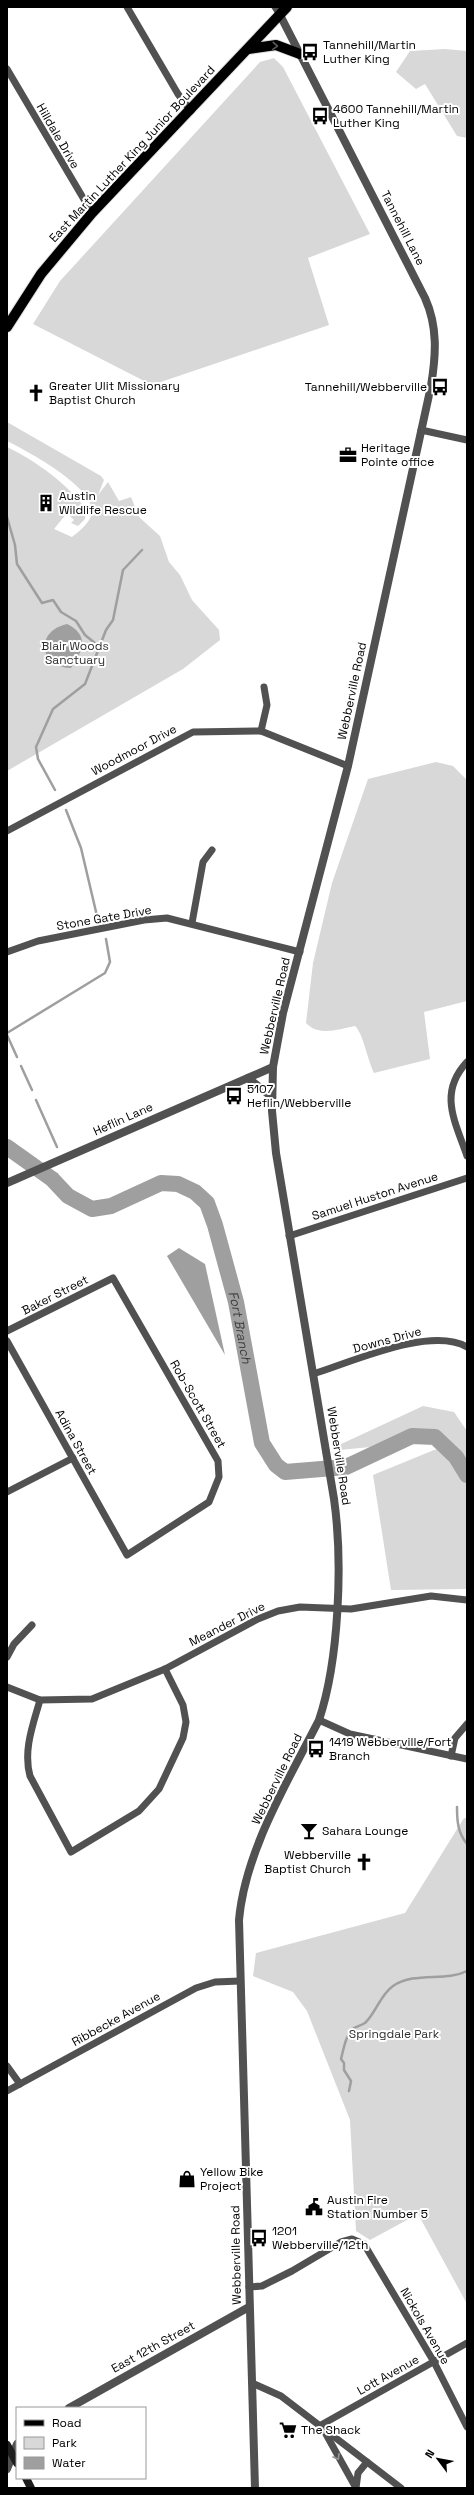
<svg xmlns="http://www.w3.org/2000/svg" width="474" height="2495" viewBox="0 0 474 2495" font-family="'Space Grotesk',sans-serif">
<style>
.green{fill:#d8d8d8}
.water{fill:#9f9f9f}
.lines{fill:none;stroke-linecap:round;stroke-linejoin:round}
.stream{stroke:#9f9f9f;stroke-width:2.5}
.river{stroke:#9f9f9f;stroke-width:16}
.primary-casing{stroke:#dbdbdb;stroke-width:12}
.minor{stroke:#515151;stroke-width:7}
.tertiary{stroke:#515151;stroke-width:8}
.secondary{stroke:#1e1e1e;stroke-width:8}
.primary{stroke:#000;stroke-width:10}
.oneway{stroke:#595959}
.oneway2{stroke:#979797}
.labels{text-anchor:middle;stroke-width:4;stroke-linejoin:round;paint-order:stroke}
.poi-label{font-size:12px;fill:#000;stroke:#fff;text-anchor:start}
.street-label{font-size:12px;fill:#000;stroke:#fff}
.park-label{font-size:12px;fill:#2f2f2f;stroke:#fff}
.water-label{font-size:13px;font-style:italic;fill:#404040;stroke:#fff}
</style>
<rect width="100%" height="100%" fill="#fff"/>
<g class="green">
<path d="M445,49l22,2v87l-10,-2 -32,-52 -9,5 -20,-17 14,-21z"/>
<path d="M274,58l9,9 87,167 -62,24 21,67 -177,60 -119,-61 27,-43 200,-219z"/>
<path d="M7,422l94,54 3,4 -6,15 10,-13 11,19 12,-4 8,20 21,19 9,26 11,13 12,25 27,30 1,10 -37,29 -176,102v-324c26,12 64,39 79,63l-1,9 -7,7 -7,-3 3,-3 -7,-7 -13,16 18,8c8,-6 20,-16 20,-26 -1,-26 -63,-59 -85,-70z"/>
<path d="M436,762l17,4 14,14v221l-43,11 6,47 -56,14c-6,-12 -11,-40 -19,-47 -16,3 -36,11 -49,-3l7,-60 19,-80 36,-104z"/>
<path d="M423,1406l31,6 13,19v158l-76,1 -18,-115 61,-25 17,-4 -14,-13 -23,-1 -44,15 -30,3 -1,-5z"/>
<path d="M464,1818h3v486l-49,-90 -48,26 -14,-9 -6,-111 -43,-109 -14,-19 -40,-16 3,-23 149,-40z"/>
</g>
<g class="water">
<path d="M67,624c22,11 17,26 4,44 -33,-1 -36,-37 -4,-44z"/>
<path d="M179,1248l26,16 20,91 -58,-99z"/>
</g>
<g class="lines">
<g class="stream">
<path d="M7,517l8,28 2,19 25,39 11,-3 8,12 15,9 9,14 16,13"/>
<path d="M55,790l-17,-31 -2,-12 17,-38 32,-25 21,-54 7,-10 10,-50 19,-20"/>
<path d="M66,810l15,38 16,68"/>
<path d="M7,1033l98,-60 5,-11 -4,-23"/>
<path d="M7,1035l10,22"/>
<path d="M21,1066l11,24"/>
<path d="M36,1100l21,47"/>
<path d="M57,1174v11"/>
<path d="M457,1807c0,15 1,26 10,37"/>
<path d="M349,2091l2,-10 -7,-11v-7l-3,-4c3,-11 4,-23 13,-31 4,-2 8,-3 11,-5 11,-10 15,-28 28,-37 22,-15 52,-4 74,-15"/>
</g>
<path class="river" id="s1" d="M7,1147l45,32 16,17 24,13 19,-3 50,-23 17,1 17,8 12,11 8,22 21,77 26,141 14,22 9,7 61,-5 66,-31 23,1 21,20 11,18"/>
<g class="primary-casing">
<g id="primary">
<path d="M248,49l28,-4 24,9"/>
<path d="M7,327l34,-53 51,-61 195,-206"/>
</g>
</g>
<g class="minor">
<path d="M127,7l51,87 13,17"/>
<path d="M275,7l5,8"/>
<path d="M7,69l85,144"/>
<path d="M421,430l46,10"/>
<path d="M261,731l6,-26 -3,-18"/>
<path d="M7,831l186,-99 68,-1 87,35"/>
<path d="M192,923l11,-61 9,-12"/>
<path d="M7,952l31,-11 106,-21 23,-2 133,34"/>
<path d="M467,1062c-29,31 -12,59 0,94"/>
<path d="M289,1236l178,-58"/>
<path d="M7,1331l106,-53 105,183 1,16 -10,25 -82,53 -120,-214"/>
<path d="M313,1374c39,-12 117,-48 154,-27"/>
<path d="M7,1492l66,-34"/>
<path d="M7,1657l7,-13 18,-19"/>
<path d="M7,1687l33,13 52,-1 73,-30 93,-50 20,-8 22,-4 51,2 80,-13 36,4"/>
<path d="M40,1700c-7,25 -17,50 -10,76l41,76 68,-41 20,-22 24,-51 3,-16 -3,-17 -18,-36"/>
<path d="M319,1720l31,14 117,25"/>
<path d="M451,1756l4,-18 12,-14"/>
<path d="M7,2066l13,18"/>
<path d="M7,2091l189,-103 19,-6 25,-1"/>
<path d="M249,2287l13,-1 30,-15 49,-29 11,-3 12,5 70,118 33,65"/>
<path d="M252,2383l29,13 120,92"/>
<path d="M321,2425l146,-82"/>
<path d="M322,2427l34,61"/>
<path d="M356,2488l2,-15 9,-11"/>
</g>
<g class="tertiary">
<path d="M248,1078l24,19"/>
<path d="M7,1183l266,-116"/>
<path d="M69,2408l180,-101"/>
<path d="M7,2469l10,-25"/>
<path d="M255,2488l-16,-568c6,-69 49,-139 80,-200 20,-60 24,-158 15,-221l-58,-346 -4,-42 1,-44 10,-54 65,-247 83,-380c5,-31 7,-59 -6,-88l-145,-283"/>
</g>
<g class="secondary">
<path d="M7,2445l10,18"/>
<path d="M26,2478l5,10"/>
</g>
<use href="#primary" class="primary"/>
</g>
<defs><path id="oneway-chevron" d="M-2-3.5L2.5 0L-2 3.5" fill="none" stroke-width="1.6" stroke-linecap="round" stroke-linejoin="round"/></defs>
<use class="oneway" href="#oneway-chevron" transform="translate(275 46) rotate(3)"/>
<use class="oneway2" href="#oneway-chevron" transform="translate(337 2457) rotate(61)"/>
<defs>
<g id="bus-bare" transform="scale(1.38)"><path d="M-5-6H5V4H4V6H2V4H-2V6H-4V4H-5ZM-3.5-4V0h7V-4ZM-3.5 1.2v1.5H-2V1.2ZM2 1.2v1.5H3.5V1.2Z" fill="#000" stroke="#fff" stroke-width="2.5" paint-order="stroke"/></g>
<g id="church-bare" transform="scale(1.38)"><path d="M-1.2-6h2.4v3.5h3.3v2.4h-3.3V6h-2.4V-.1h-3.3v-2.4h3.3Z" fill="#000" stroke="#fff" stroke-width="2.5" paint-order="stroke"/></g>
<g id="office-bare" transform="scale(1.38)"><path d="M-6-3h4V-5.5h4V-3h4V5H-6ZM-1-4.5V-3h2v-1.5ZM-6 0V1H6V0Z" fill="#000" stroke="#fff" stroke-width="2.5" paint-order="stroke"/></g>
<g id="building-bare" transform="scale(1.38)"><path d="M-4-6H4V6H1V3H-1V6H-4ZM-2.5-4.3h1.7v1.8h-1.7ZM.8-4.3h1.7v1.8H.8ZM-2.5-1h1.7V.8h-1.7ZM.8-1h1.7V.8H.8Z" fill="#000" stroke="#fff" stroke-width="2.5" paint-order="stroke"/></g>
<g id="bar-bare" transform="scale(1.38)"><path d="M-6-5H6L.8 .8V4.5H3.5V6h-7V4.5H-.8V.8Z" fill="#000" stroke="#fff" stroke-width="2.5" paint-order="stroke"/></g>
<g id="shop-bare" transform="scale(1.38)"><path d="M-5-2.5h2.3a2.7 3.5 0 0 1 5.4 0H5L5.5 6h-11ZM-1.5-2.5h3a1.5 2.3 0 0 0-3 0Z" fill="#000" stroke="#fff" stroke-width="2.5" paint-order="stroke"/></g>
<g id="civic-bare" transform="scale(1.38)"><path d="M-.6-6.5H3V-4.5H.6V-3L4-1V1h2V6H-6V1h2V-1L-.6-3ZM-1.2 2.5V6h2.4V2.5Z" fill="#000" stroke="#fff" stroke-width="2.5" paint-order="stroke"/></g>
<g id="supermarket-bare" transform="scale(1.38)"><path d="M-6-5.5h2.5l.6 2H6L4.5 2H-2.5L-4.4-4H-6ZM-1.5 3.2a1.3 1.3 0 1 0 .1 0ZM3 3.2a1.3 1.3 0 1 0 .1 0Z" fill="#000" stroke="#fff" stroke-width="2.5" paint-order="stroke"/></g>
</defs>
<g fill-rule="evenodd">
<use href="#bus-bare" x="310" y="52"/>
<use href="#bus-bare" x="320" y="116"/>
<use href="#bus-bare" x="440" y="387"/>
<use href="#church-bare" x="36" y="393"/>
<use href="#office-bare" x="348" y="455"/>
<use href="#building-bare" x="46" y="503"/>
<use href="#bus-bare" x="234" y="1096"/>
<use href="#bus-bare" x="316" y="1749"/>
<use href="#bar-bare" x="309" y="1831"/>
<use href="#church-bare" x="364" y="1862"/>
<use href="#shop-bare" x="187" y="2179"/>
<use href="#civic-bare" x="314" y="2207"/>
<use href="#bus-bare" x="259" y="2238"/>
<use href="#supermarket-bare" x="288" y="2430"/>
</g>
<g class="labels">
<g class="poi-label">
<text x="323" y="49">Tannehill/Martin<tspan x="323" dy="14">Luther King</tspan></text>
<text x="333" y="113">4600 Tannehill/Martin<tspan x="333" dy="14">Luther King</tspan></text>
<text x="49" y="390">Greater Ulit Missionary<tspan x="49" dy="14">Baptist Church</tspan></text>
<text x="427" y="391" text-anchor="end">Tannehill/Webberville</text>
<text x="361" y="452">Heritage<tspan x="361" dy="14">Pointe office</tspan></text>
<text x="59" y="500">Austin<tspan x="59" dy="14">Wildlife Rescue</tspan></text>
<text x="247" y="1093">5107<tspan x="247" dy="14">Heflin/Webberville</tspan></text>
<text x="329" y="1746">1419 Webberville/Fort<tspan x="329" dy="14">Branch</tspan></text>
<text x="322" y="1835">Sahara Lounge</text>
<text x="351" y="1859" text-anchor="end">Webberville<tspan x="351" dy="14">Baptist Church</tspan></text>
<text x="200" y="2176">Yellow Bike<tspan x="200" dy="14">Project</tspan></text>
<text x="327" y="2204">Austin Fire<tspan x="327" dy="14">Station Number 5</tspan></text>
<text x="272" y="2235">1201<tspan x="272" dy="14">Webberville/12th</tspan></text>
<text x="301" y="2434">The Shack</text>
</g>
<g class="street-label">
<text transform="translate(58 136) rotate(60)" y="4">Hilldale Drive</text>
<text transform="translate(132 154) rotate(-47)" y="4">East Martin Luther King Junior Boulevard</text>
<text transform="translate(403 228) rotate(63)" y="4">Tannehill Lane</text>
<text transform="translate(352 691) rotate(-78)" y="4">Webberville Road</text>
<text transform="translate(134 750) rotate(-28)" y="4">Woodmoor Drive</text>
<text transform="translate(104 918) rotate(-10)" y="4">Stone Gate Drive</text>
<text transform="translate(275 1006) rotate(-77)" y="4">Webberville Road</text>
<text transform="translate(123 1119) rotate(-24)" y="4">Heflin Lane</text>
<text transform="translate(375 1196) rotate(-18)" y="4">Samuel Huston Avenue</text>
<text transform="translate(55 1295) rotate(-27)" y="4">Baker Street</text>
<text transform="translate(387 1340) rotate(-15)" y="4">Downs Drive</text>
<text transform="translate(198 1404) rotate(60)" y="4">Rob-Scott Street</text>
<text transform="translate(76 1442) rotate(61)" y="4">Adina Street</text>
<text transform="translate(339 1456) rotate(81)" y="4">Webberville Road</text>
<text transform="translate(227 1624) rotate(-27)" y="4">Meander Drive</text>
<text transform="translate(277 1779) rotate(-64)" y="4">Webberville Road</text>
<text transform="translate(116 2019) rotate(-29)" y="4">Ribbecke Avenue</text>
<text transform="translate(236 2255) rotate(-91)" y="4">Webberville Road</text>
<text transform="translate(425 2326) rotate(60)" y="4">Nickols Avenue</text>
<text transform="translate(153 2347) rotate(-29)" y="4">East 12th Street</text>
<text transform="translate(388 2375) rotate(-29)" y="4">Lott Avenue</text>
</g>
<g class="park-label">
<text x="75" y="650">Blair Woods<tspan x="75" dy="14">Sanctuary</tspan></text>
<text x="394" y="2038">Springdale Park</text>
</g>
<g class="water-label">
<text dy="5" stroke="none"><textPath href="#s1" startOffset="361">Fort Branch</textPath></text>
</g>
</g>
<rect width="474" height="2495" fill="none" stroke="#000000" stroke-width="16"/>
<rect x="16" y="2407" width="130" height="72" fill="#ffffff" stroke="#999999"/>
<rect x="24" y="2420" width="20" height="6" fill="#000000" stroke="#999999"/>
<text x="52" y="2427" font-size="12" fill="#000000">Road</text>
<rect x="24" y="2437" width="20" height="12" fill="#d8d8d8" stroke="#999999"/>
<text x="52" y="2447" font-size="12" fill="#000000">Park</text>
<rect x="24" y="2457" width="20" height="12" fill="#9f9f9f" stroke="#999999"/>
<text x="52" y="2467" font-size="12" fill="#000000">Water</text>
<g transform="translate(438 2459) rotate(302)" stroke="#ffffff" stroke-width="3" paint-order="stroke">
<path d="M0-3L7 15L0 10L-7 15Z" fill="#000000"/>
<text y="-6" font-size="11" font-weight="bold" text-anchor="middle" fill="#000000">N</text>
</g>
</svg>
